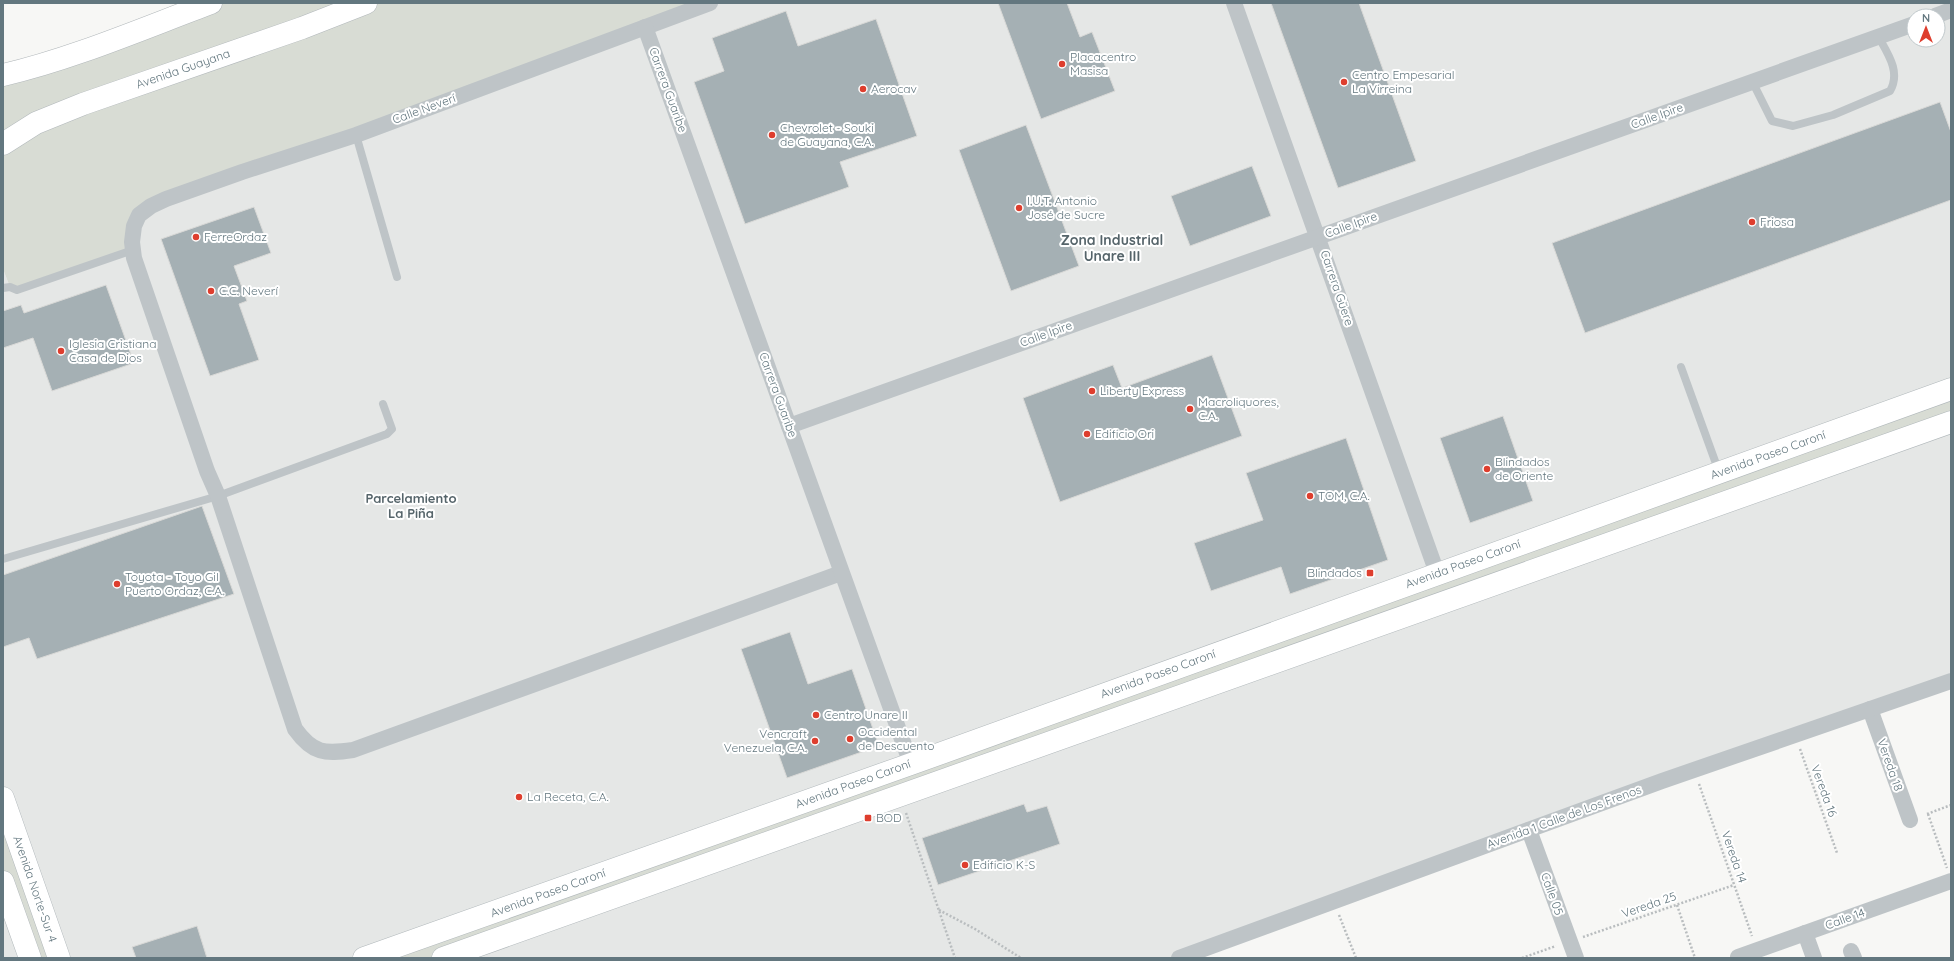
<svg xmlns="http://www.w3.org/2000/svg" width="1954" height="961" viewBox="0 0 1954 961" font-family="Quicksand,sans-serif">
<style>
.built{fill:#e5e7e6;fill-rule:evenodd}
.green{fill:#d8dcd4}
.building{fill:#a5b0b4;stroke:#d9d9d7}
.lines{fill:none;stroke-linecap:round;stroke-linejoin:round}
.secondary-casing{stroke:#b1b8bb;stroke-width:23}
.primary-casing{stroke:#b2b8bb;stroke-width:23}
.path{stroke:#b9bdbf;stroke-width:2.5;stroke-dasharray:2 2;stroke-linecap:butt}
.lane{stroke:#bec4c7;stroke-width:8}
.street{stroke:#bec4c7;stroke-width:16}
.secondary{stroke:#fff;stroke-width:22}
.primary{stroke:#fff;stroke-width:22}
.poi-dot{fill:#de3e2e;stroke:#fff;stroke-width:1.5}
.labels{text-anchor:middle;stroke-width:4;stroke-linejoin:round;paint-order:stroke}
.poi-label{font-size:12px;fill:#63777f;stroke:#fff;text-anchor:start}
.street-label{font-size:12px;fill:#63777f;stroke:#fff}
.neighbourhood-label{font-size:13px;font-weight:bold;fill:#55646a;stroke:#fff}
.quarter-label{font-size:14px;font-weight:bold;fill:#55646a;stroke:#fff}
</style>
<rect width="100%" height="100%" fill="#f7f7f5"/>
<g class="built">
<path d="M709,3h1242v386l-1587,569h-305l-56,-160v-529l7,18 129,-72zM1914,16h24v24h-24z"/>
<path d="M1951,422v259l-772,277h-736z"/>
<path d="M3,882l27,76h-27z"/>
</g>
<g class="green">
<path d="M211,3h499l-571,212 -6,35 -116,40 -7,-3 -7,-18v-194z"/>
<path d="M1951,389v33l-1508,536h-79z"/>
<path d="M3,798l56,160h-29l-27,-76z"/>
</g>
<g class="building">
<path d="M998,3h69l13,34 12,-5 23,59 -74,28z"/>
<path d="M1271,3h88l57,158 -78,27z"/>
<path d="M786,11l12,35 78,-27 41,117 -77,26 9,25 -104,37 -51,-142 30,-11 -12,-33z"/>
<path d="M1940,102l11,30v68l-366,133 -33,-90z"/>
<path d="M1026,125l53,141 -68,25 -52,-141z"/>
<path d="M1252,166l19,50 -81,30 -19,-50z"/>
<path d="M254,207l17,46 -37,13 13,35 -8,3 20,56 -49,16 -49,-137z"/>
<path d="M106,285l28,78 -82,28 -19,-53 -30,10v-37l18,-6 3,8z"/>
<path d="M1212,355l30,81 -182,66 -37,-104 90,-33 9,23z"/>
<path d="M1503,416l30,85 -63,22 -30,-85z"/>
<path d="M1346,438l42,122 -98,34 -9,-27 -70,24 -17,-48 69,-23 -17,-47z"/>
<path d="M202,506l32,88 -197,65 -8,-21 -26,9v-72z"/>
<path d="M790,632l18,52 44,-15 27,77 -92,32 -46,-129z"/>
<path d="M1024,804l3,8 20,-6 13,38 -122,41 -16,-47z"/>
<path d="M197,926l10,32h-71l-4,-11z"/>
</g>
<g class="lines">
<g class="secondary-casing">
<g id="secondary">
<path d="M3,798l56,160"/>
<path d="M3,882l27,76"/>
<path d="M364,958l547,-194 1040,-375"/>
<path d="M443,958l1508,-536"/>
</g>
</g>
<g class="primary-casing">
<g id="primary">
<path d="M3,75c69,-16 141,-47 208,-72"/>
<path d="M3,144l33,-21 47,-19 219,-76 64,-25"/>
</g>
</g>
<g class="path">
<path d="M1800,749l37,104"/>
<path d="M1699,784l53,152"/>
<path d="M906,813l49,145"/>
<path d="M1927,814l24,-9"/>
<path d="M1928,814l19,54"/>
<path d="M1677,905l18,53"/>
<path d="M939,910l36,19 46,29"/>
<path d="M1339,915l17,43"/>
<path d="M1583,937l151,-52"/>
<path d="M1522,958l34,-12"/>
</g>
<g class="lane">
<path d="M1752,81l20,40 21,5 40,-11 57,-24c11,-19 -2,-37 -12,-55"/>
<path d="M356,135l41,142"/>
<path d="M3,288l7,-1 7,3 116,-40"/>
<path d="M1681,367l38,105"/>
<path d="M3,559l215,-63 169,-62 5,-5 -9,-25"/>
</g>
<g class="street">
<path d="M710,3l-354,132 -114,37 -76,27 -15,7 -12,9 -5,11 -2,16 2,16 73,213 11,25 77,233c18,25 30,25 58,21l488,-177"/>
<path d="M1234,3l203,570"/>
<path d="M1935,16l16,-6"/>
<path d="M645,27l266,737"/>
<path d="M789,426l1125,-402"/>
<path d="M1870,709l40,111"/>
<path d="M1529,830l47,128"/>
<path d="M1805,933l9,25"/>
<path d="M1851,951l3,7"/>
<path d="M1738,957l213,-76"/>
<path d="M1179,958l483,-177 289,-100"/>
</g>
<use href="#secondary" class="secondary"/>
<use href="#primary" class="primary"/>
</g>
<g class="poi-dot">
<circle cx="1062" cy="64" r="4"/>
<circle cx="1344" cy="82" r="4"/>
<circle cx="863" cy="89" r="4"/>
<circle cx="772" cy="135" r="4"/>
<circle cx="1019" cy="208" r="4"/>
<circle cx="1752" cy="222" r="4"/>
<circle cx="196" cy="237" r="4"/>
<circle cx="211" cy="291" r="4"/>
<circle cx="61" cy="351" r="4"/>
<circle cx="1092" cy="391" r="4"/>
<circle cx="1190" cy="409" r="4"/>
<circle cx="1087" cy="434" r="4"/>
<circle cx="1487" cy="469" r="4"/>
<circle cx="1310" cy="496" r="4"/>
<rect x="1366" y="569" width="8" height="8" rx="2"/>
<circle cx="117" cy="584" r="4"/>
<circle cx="816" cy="715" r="4"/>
<circle cx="850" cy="739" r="4"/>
<circle cx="815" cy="741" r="4"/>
<circle cx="519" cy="797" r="4"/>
<rect x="864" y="814" width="8" height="8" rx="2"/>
<circle cx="965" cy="865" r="4"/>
</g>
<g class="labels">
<g class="poi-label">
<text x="1070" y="61">Placacentro<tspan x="1070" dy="14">Masisa</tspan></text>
<text x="1352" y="79">Centro Empesarial<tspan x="1352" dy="14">La Virreina</tspan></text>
<text x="871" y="93">Aerocav</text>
<text x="780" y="132">Chevrolet - Souki<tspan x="780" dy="14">de Guayana, C.A.</tspan></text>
<text x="1027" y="205">I.U.T. Antonio<tspan x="1027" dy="14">José de Sucre</tspan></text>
<text x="1760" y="226">Friosa</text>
<text x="204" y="241">FerreOrdaz</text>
<text x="219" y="295">C.C. Neverí</text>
<text x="69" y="348">Iglesia Cristiana<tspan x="69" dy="14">Casa de Dios</tspan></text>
<text x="1100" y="395">Liberty Express</text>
<text x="1198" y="406">Macroliquores,<tspan x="1198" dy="14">C.A.</tspan></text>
<text x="1095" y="438">Edificio Ori</text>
<text x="1495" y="466">Blindados<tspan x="1495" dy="14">de Oriente</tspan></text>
<text x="1318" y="500">TOM, C.A.</text>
<text x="1362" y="577" text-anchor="end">Blindados</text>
<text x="125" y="581">Toyota - Toyo Gil<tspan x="125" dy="14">Puerto Ordaz, C.A.</tspan></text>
<text x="824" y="719">Centro Unare II</text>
<text x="858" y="736">Occidental<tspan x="858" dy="14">de Descuento</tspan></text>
<text x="807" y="738" text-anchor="end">Vencraft<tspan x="807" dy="14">Venezuela, C.A.</tspan></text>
<text x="527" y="801">La Receta, C.A.</text>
<text x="876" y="822">BOD</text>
<text x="973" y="869">Edificio K-S</text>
</g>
<g class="street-label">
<text transform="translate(183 69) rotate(-19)" y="4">Avenida Guayana</text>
<text transform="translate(668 90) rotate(70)" y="4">Carrera Guaribe</text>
<text transform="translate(424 109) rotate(-20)" y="4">Calle Neverí</text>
<text transform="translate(1657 116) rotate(-20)" y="4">Calle Ipire</text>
<text transform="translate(1351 225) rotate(-20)" y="4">Calle Ipire</text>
<text transform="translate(1337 288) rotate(71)" y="4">Carrera Güere</text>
<text transform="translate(1046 334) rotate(-20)" y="4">Calle Ipire</text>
<text transform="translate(778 395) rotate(70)" y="4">Carrera Guaribe</text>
<text transform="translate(1768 455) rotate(-20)" y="4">Avenida Paseo Caroní</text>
<text transform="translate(1463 564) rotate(-20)" y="4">Avenida Paseo Caroní</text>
<text transform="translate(1158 674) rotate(-20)" y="4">Avenida Paseo Caroní</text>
<text transform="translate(1890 765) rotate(71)" y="4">Vereda 18</text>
<text transform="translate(853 784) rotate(-20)" y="4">Avenida Paseo Caroní</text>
<text transform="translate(1824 791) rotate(70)" y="4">Vereda 16</text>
<text transform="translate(1564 817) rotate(-20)" y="4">Avenida 1 Calle de Los Frenos</text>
<text transform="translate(1734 857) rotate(71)" y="4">Vereda 14</text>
<text transform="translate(35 889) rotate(71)" y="4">Avenida Norte-Sur 4</text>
<text transform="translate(548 893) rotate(-20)" y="4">Avenida Paseo Caroní</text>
<text transform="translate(1552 894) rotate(70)" y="4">Calle 05</text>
<text transform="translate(1649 905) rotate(-19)" y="4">Vereda 25</text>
<text transform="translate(1845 919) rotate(-20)" y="4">Calle 14</text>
</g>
<g class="neighbourhood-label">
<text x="411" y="503">Parcelamiento<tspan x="411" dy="15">La Piña</tspan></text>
</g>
<g class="quarter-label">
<text x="1112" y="245">Zona Industrial<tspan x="1112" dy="16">Unare III</tspan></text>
</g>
</g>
<rect width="1954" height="961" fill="none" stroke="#63777f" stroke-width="8"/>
<g transform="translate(1926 28)"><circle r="19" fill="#ffffff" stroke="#c1c9cc"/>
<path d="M0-3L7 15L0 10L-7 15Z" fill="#de3e2e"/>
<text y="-6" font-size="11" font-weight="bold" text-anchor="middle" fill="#63777f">N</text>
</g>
</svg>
